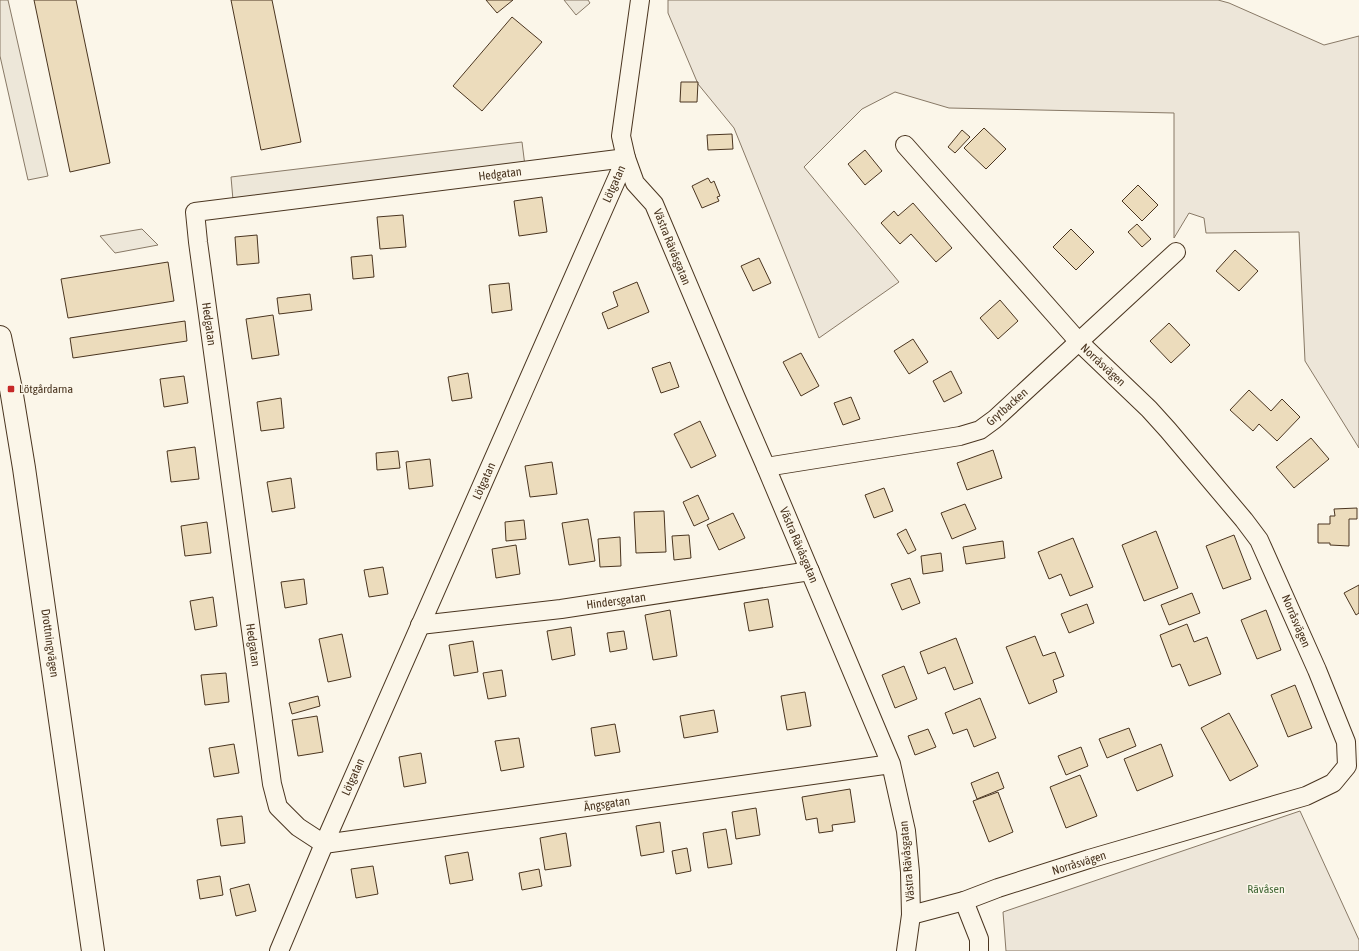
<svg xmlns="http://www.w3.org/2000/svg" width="1359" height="951" viewBox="0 0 1359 951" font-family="'Asap Condensed',sans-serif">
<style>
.green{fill:#ede6d9;stroke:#887966}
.parking{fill:#ede7d9;stroke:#887966}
.building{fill:#ecdcbc;stroke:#4a3520}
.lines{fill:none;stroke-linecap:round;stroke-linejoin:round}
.street-casing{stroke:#4a3520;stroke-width:20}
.secondary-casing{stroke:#4a3520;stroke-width:24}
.street{stroke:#fbf6e9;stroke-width:18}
.secondary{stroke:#fbf6e9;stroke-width:22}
.poi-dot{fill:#c62828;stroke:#fbf6e9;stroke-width:1.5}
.labels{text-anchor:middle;stroke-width:3;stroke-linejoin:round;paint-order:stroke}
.street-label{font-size:12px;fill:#4a3520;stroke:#fbf6e9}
.poi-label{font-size:12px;fill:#4a3520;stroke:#fbf6e9;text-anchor:start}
.park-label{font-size:12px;fill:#436837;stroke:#fbf6e9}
</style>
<rect width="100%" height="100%" fill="#fbf6e9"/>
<g class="green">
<path d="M668,0h550l11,3 95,42 35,-9v412l-54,-87 -6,-129 -93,1 -2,-15 -15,-5 -15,25v-125l-225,-5 -54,-16 -33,17 -58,58 95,115 -80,56 -85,-210 -36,-44 -30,-71z"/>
<path d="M1300,811l59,129v11h-353l-3,-39z"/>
</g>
<g class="parking">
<path d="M0,0h8l40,176 -20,4 -28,-124z"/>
<path d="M564,0h24l2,3 -14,12z"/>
<path d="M522,142l3,24 -292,34 -2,-23z"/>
<path d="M142,229l16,16 -43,8 -15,-17z"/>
</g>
<g class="building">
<path d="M34,0h42l34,163 -40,9z"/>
<path d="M231,0h41l29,142 -40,8z"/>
<path d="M486,0h27l-16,13z"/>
<path d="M512,17l30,25 -60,69 -29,-25z"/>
<path d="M681,82h17l-1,20h-17z"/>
<path d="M984,128l22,21 -20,20 -22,-21z"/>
<path d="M962,130l8,7 -15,16 -7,-6z"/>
<path d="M732,134l1,15 -25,1 -1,-15z"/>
<path d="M865,150l17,21 -17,14 -17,-21z"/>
<path d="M708,178l3,5 3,-2 6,15 -3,1 2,4 -17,7 -10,-22z"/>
<path d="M1138,185l20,20 -16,16 -20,-20z"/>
<path d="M542,197l5,35 -28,4 -5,-35z"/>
<path d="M913,203l39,45 -16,14 -25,-28 -11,10 -19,-21 13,-12 4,5z"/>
<path d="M403,215l3,32 -26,2 -3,-32z"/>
<path d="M1137,224l14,15 -9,8 -14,-15z"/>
<path d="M1071,229l23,23 -18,18 -23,-23z"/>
<path d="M257,235l2,28 -22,2 -2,-28z"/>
<path d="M1235,250l23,21 -19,20 -23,-20z"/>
<path d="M372,255l2,22 -21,2 -2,-22z"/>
<path d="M759,258l12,25 -18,8 -12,-25z"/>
<path d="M168,262l6,39 -106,17 -7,-39z"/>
<path d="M637,282l12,30 -41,17 -6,-16 16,-7 -5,-14z"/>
<path d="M509,283l3,27 -20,3 -3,-28z"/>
<path d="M310,294l2,16 -33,4 -2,-16z"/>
<path d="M1000,300l18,21 -20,18 -18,-21z"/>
<path d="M273,315l6,40 -27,4 -6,-40z"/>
<path d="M185,321l2,20 -114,17 -3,-20z"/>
<path d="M1169,323l21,22 -19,18 -21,-22z"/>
<path d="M913,339l15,23 -19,12 -15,-23z"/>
<path d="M801,353l18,33 -18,10 -18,-34z"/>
<path d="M670,362l9,25 -18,6 -9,-25z"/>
<path d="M951,371l11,22 -18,9 -11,-21z"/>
<path d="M468,373l4,25 -20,3 -4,-24z"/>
<path d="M184,376l4,27 -24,4 -4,-28z"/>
<path d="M1249,390l22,21 11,-12 18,18 -23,24 -18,-17 -6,7 -23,-21z"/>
<path d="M851,397l9,22 -17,6 -9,-22z"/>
<path d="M281,398l3,30 -23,3 -4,-29z"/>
<path d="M700,421l16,35 -25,12 -17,-34z"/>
<path d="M1311,438l18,21 -35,29 -18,-21z"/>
<path d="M195,447l4,32 -28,3 -4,-31z"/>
<path d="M993,450l9,28 -35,12 -10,-27z"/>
<path d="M398,451l2,17 -23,2 -1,-17z"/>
<path d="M430,459l3,27 -24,3 -3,-27z"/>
<path d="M552,462l5,32 -27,3 -5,-31z"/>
<path d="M291,478l4,30 -23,4 -5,-30z"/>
<path d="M884,488l9,23 -19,7 -9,-23z"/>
<path d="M698,495l11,24 -15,7 -11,-24z"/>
<path d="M965,504l11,25 -24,10 -11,-26z"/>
<path d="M1357,508v11h-8v27l-19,-1v-2h-12v-19h12v-8h5l-1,-7z"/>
<path d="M664,511l2,41 -30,1 -2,-41z"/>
<path d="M733,513l12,25 -26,12 -12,-25z"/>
<path d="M588,519l7,42 -26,4 -7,-42z"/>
<path d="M524,520l2,19 -20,2 -1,-19z"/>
<path d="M207,522l4,31 -26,3 -4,-30z"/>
<path d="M906,529l10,21 -8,4 -11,-20z"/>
<path d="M1156,531l22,57 -34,13 -22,-56z"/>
<path d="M689,535l2,23 -17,2 -2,-24z"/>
<path d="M1234,535l17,44 -28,10 -17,-43z"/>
<path d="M620,537l1,29 -21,1 -2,-28z"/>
<path d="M1073,538l20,49 -23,9 -9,-22 -12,5 -11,-27z"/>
<path d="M1003,541l2,17 -39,6 -3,-17z"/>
<path d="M516,545l4,29 -24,4 -4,-29z"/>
<path d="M941,553l2,18 -20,3 -2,-18z"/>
<path d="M383,567l5,27 -19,3 -5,-27z"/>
<path d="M910,578l10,25 -18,7 -11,-26z"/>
<path d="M304,579l3,25 -22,4 -4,-26z"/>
<path d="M1359,585v28l-3,2 -12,-22z"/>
<path d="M1192,593l8,20 -31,12 -8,-20z"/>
<path d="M213,597l4,29 -22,4 -5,-29z"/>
<path d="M768,599l5,28 -24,4 -5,-28z"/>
<path d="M1087,604l7,19 -25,10 -8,-19z"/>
<path d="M670,610l7,46 -24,4 -8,-45z"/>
<path d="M1266,610l15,40 -24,9 -16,-39z"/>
<path d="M1187,624l7,18 13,-5 14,37 -32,12 -9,-22 -8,3 -12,-32z"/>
<path d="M571,627l4,28 -23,5 -5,-29z"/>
<path d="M624,631l3,18 -17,3 -3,-19z"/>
<path d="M342,634l9,43 -23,5 -9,-43z"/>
<path d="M1035,636l8,20 12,-4 9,24 -11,4 4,12 -28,12 -23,-57z"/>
<path d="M956,638l17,45 -19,7 -9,-23 -17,7 -8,-22z"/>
<path d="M473,641l5,31 -24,4 -5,-31z"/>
<path d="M904,666l13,33 -22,9 -13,-33z"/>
<path d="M502,670l4,26 -18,3 -5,-26z"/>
<path d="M226,673l3,29 -24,3 -4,-30z"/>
<path d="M1295,685l17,43 -24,9 -17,-42z"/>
<path d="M805,692l6,34 -24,4 -6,-34z"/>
<path d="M318,696l2,10 -28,8 -3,-11z"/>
<path d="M980,698l16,40 -22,9 -7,-18 -14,5 -8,-21z"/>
<path d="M714,710l4,22 -34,6 -4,-22z"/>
<path d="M1229,713l29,53 -28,15 -29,-53z"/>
<path d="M317,716l6,36 -25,4 -6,-36z"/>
<path d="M615,724l5,28 -25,4 -4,-28z"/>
<path d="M1129,728l7,18 -29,12 -8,-19z"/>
<path d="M928,729l8,18 -21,8 -7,-19z"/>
<path d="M519,738l5,29 -23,4 -6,-30z"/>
<path d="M234,744l5,29 -25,4 -5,-29z"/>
<path d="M1161,744l12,32 -36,15 -13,-32z"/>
<path d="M1081,747l7,19 -22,9 -8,-19z"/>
<path d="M421,753l5,30 -22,4 -5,-30z"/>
<path d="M998,772l6,16 -27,11 -6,-16z"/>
<path d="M1080,775l17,41 -31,12 -16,-41z"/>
<path d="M850,789l5,33 -23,3 1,6 -14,2 -2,-15 -11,2 -4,-23z"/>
<path d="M998,792l15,40 -24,10 -16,-41z"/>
<path d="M756,808l4,27 -24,4 -4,-27z"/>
<path d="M242,816l3,27 -24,3 -4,-27z"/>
<path d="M660,822l4,30 -23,4 -5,-30z"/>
<path d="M726,829l6,35 -24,4 -5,-35z"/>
<path d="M566,833l5,33 -26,4 -5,-32z"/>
<path d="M687,848l4,23 -15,3 -4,-23z"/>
<path d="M468,852l5,28 -23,4 -5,-28z"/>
<path d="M373,866l5,28 -22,4 -5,-29z"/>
<path d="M539,869l3,17 -20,4 -3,-17z"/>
<path d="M220,876l3,19 -23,4 -3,-19z"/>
<path d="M249,884l7,27 -20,5 -6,-27z"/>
</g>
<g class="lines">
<g class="street-casing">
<g id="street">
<path d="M905,145l174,197 70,67 19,21 76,90 15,20 58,130 29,72 1,24 -14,17 -27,13 -217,63 -91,29 -34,13 -53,14"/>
<path d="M766,467l194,-31 20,-6 15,-11 181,-167"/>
<path d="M420,625l141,-16 249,-38"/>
<path d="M891,764l-567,80 -26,-17 -20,-20 -6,-23 -74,-542 -3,-30 431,-54 9,25 19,21 82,194 30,69 125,297 15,67 4,41 1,43 -5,36"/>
<path d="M964,901l15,38v12"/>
<path d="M279,951l45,-107 302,-686 -5,-22 19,-136"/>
</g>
</g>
<g class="secondary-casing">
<path id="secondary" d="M0,337l11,52 13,79 69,483"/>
</g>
<use href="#street" class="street"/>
<use href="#secondary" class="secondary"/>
</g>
<rect class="poi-dot" x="7" y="385" width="8" height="8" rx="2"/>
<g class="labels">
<g class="street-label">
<text transform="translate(500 174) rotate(-7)" y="4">Hedgatan</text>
<text transform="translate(614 184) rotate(-66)" y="4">Lötgatan</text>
<text transform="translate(672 247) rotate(68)" y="4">Västra Rävåsgatan</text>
<text transform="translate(209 324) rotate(82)" y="4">Hedgatan</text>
<text transform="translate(1103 365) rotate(43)" y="4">Norråsvägen</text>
<text transform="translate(1007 407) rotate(-41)" y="4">Grytbacken</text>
<text transform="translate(484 481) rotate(-66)" y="4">Lötgatan</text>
<text transform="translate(799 545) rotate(67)" y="4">Västra Rävåsgatan</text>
<text transform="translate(616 601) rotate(-8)" y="4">Hindersgatan</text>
<text transform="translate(1296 621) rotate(67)" y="4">Norråsvägen</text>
<text transform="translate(50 643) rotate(82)" y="4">Drottningvägen</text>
<text transform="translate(253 645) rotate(82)" y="4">Hedgatan</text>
<text transform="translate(353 777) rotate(-66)" y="4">Lötgatan</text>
<text transform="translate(607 804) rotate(-8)" y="4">Ängsgatan</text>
<text transform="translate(907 861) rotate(-95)" y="4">Västra Rävåsgatan</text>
<text transform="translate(1079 863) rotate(-17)" y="4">Norråsvägen</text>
</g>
<g class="poi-label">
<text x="19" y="393">Lötgårdarna</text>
</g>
<g class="park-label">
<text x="1266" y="893">Rävåsen</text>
</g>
</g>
</svg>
